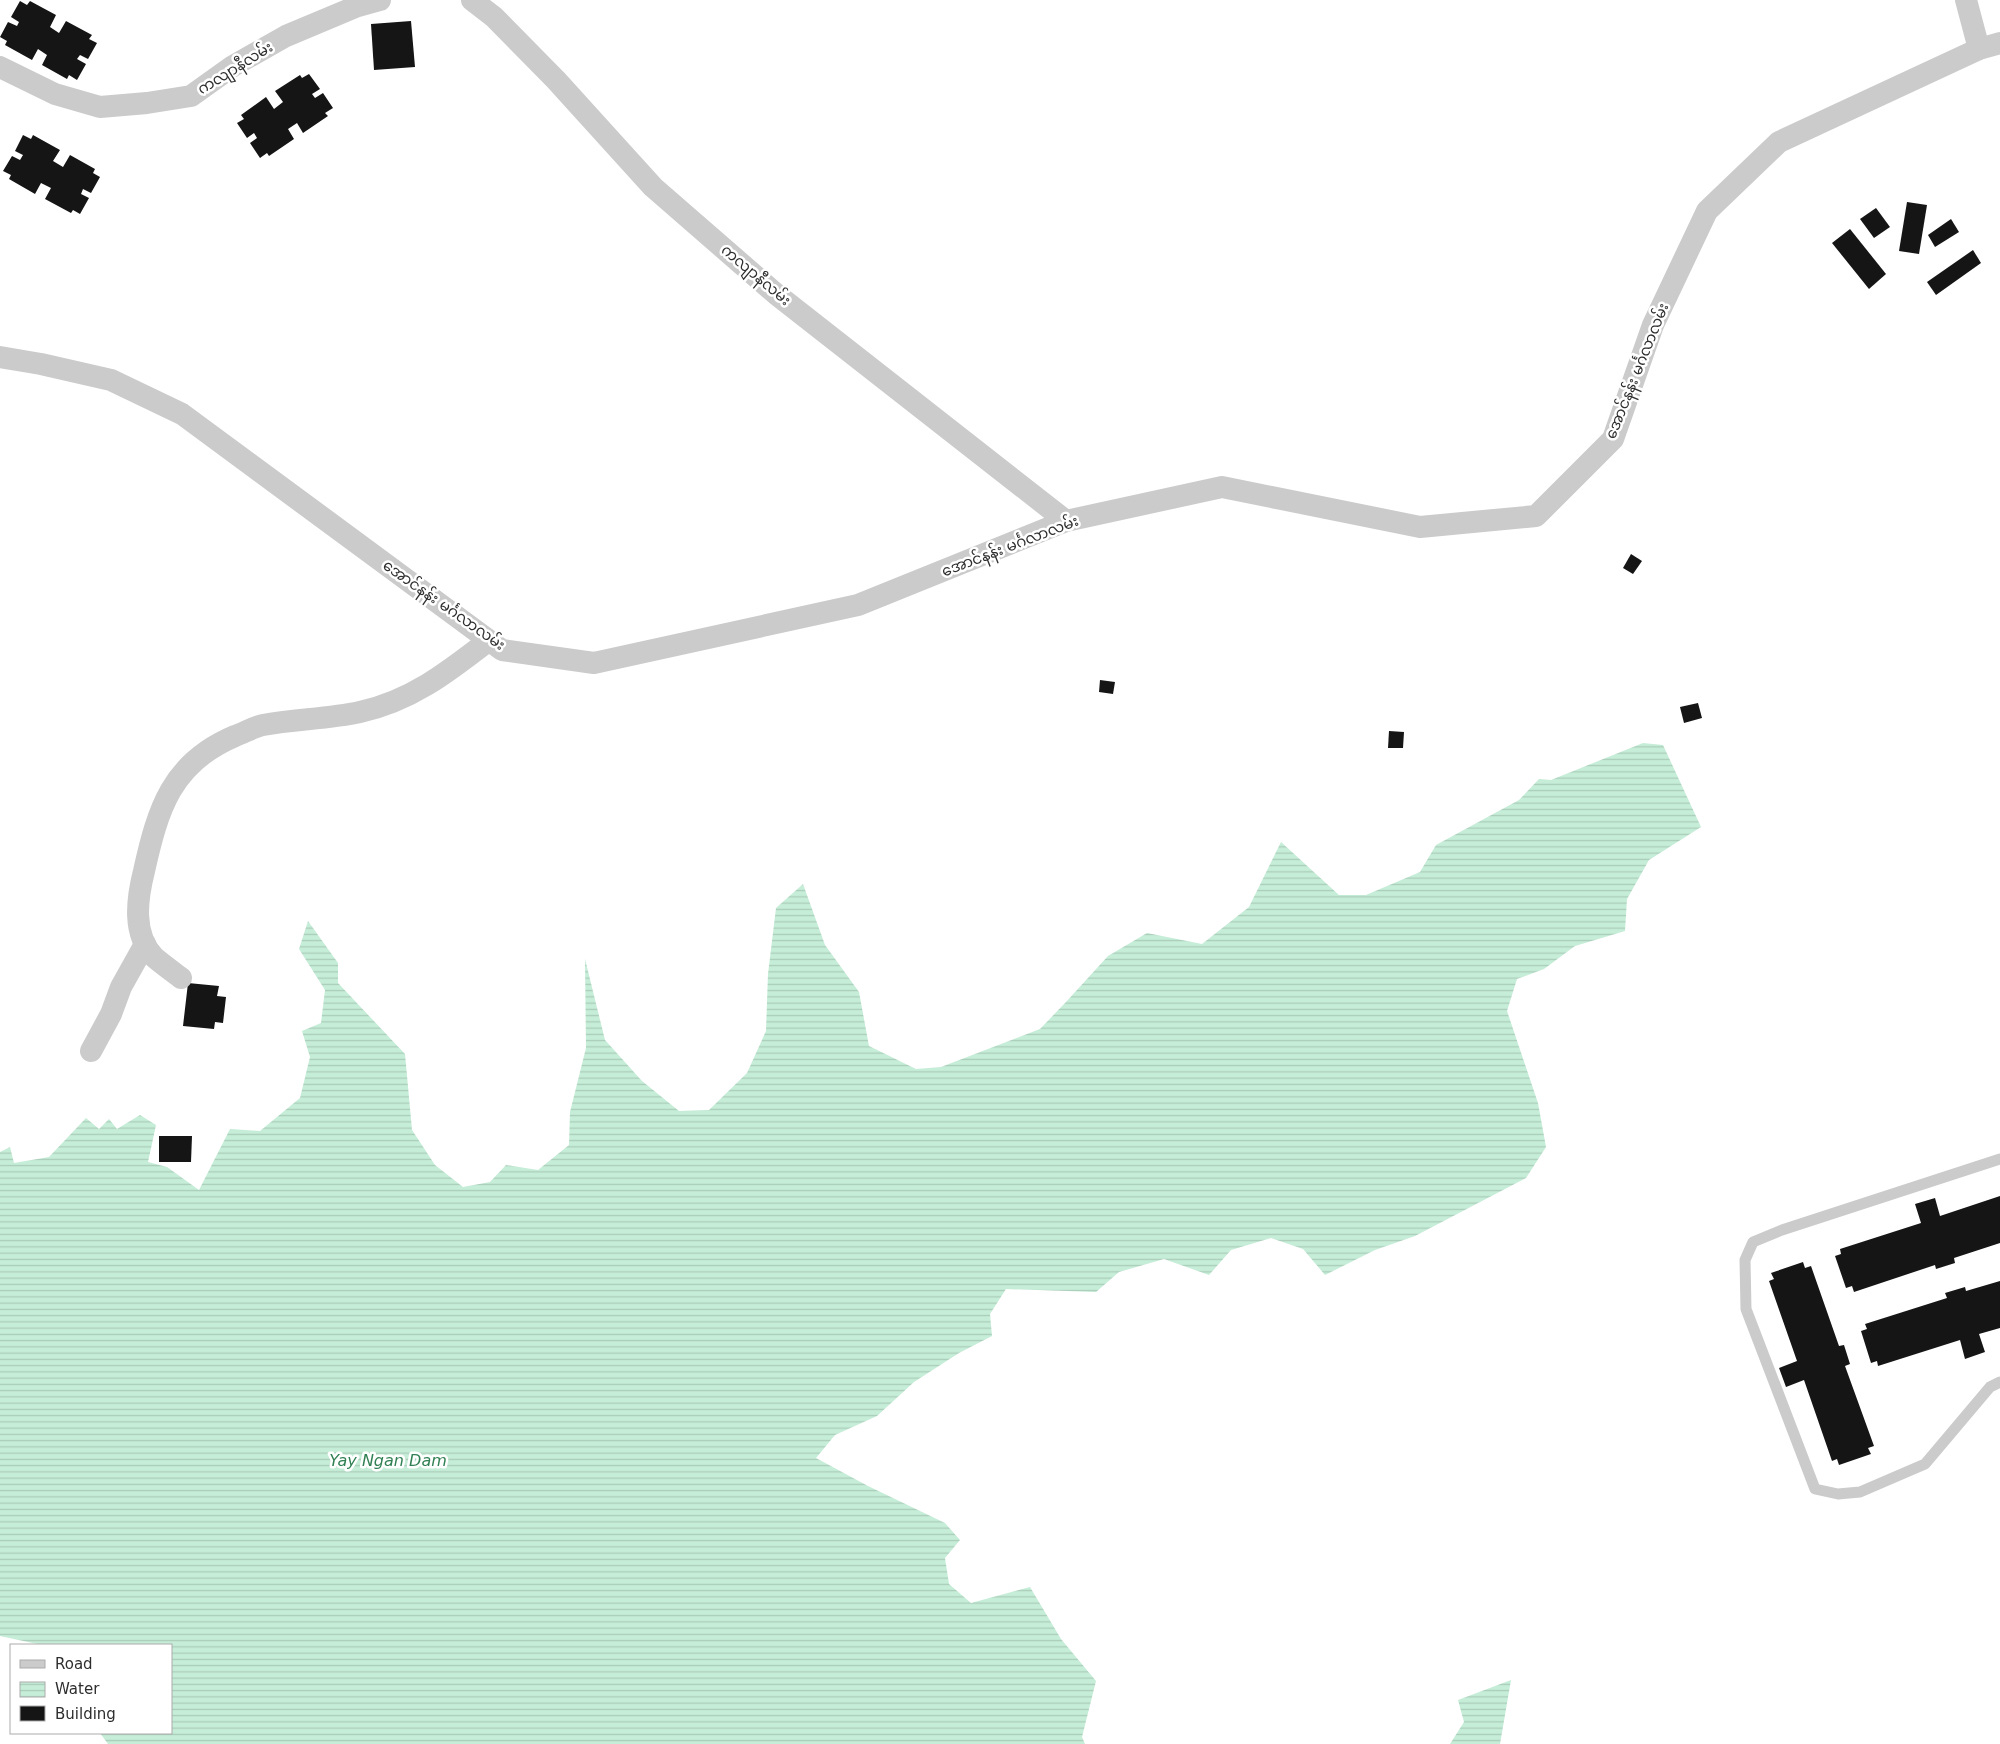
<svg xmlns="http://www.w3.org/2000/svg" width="2000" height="1744" viewBox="0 0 2000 1744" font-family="'DejaVu Sans','Noto Sans Myanmar',sans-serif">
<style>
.water{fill:url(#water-rules)}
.building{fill:#151515}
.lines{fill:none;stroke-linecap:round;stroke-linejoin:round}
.lane{stroke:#cbcbcb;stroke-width:11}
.street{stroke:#cbcbcb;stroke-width:22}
.labels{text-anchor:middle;stroke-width:5;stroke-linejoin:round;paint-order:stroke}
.street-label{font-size:15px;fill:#2e2e2e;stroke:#fff}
.water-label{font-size:16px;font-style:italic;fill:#318154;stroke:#fff}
</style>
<defs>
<pattern id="water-rules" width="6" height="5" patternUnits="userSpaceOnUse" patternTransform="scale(1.25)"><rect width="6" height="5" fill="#c5edd7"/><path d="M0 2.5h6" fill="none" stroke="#aaccb9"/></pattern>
</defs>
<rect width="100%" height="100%" fill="#fff"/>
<g class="water">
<path d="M1643,743l20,2 38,82 -52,33 -22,39 -2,32 -50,15 -31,23 -27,10 -10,32 31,92 8,44 -20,31 -111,58 -40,14 -50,25 -22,-26 -32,-11 -40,12 -22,25 -45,-16 -45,13 -23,20 -90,-3 -16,25 2,22 -33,17 -45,29 -37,34 -42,19 -19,23 52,28 77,37 15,17 -15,18 4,26 22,19 59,-16 31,52 35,42 -14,56 3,7h-977l-8,-11h71v-88h-129l-42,-9v-484l10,-5 4,16 35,-6 37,-39 13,11 10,-10 8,10 23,-14 16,10 -8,37 19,5 32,23 31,-61 30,2 40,-33 10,-41 -8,-26 19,-8 4,-33 -26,-41 9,-28 30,42v20l67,71 7,76 23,35 28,22 27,-5 16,-17 32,5 31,-25 1,-33 16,-64 -1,-89 20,81 37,41 37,30 30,-1 38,-37 19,-42 2,-57 8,-66 27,-24 22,61 34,47 10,54 47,23 25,-2 99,-38 26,-27 42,-46 39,-23 55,11 47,-37 32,-65 58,53h27l54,-23 16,-27 83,-45 20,-21 12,1z"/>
<path d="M1511,1680l-11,64h-50l14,-22 -6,-22z"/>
</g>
<g class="building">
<path d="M20,1l7,4 3,-4 26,14 -6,12 9,6 7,-12 26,14 -3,4 8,4 -9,16 -8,-4 -3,4 9,5 -9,16 -8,-5 -2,4 -25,-14 5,-10 -9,-6 -6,11 -27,-15 2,-4 -7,-4 8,-15 9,4 2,-4 -8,-5z"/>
<path d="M411,21l4,46 -41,3 -3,-46z"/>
<path d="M309,74l11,15 -8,5 3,4 8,-5 10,15 -8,5 3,3 -25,17 -6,-10 -9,6 6,10 -25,17 -2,-3 -7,5 -10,-15 7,-5 -3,-5 -7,5 -10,-15 7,-4 -3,-4 25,-18 8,12 9,-7 -8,-11 25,-16 2,3z"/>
<path d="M23,135l8,4 2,-4 27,15 -7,11 10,6 7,-12 25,14 -2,4 7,4 -9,16 -8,-4 -2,5 8,4 -9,16 -7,-4 -2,3 -26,-14 6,-11 -10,-5 -6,11 -26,-15 2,-4 -8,-4 9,-15 8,4 3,-5 -8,-4z"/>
<path d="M1907,202l20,3 -8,49 -20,-3z"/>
<path d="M1876,208l14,19 -16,11 -14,-19z"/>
<path d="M1951,219l8,13 -24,15 -7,-12z"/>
<path d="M1850,229l36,45 -17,15 -37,-46z"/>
<path d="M1973,250l8,13 -45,32 -9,-13z"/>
<path d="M1631,554l11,7 -9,13 -10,-6z"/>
<path d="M1100,680l15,2 -2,12 -14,-2z"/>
<path d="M1698,703l4,15 -18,5 -4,-16z"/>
<path d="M1389,731l15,1 -1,16h-15z"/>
<path d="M188,983l31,3 -2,10 9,1 -3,26 -8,-1 -1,7 -31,-3z"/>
<path d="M159,1136h33l-1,26h-32z"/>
<path d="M2000,1196v47l-46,15 1,5 -19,6 -1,-4 -81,27 -2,-6 -6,2 -11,-32 6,-2 -1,-5 81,-26 -6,-19 20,-6 5,18z"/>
<path d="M1803,1262l2,6 6,-2 28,80 5,-1 6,19 -5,2 29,80 -6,2 3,6 -32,11 -2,-6 -5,2 -28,-81 -18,7 -7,-19 18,-7 -28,-80 5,-2 -3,-6z"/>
<path d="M2000,1281v47l-21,6 6,18 -20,7 -5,-19 -82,26 -1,-5 -6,2 -10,-32 6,-2 -2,-5 82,-26 -2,-5 20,-6 1,4z"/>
</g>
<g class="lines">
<path class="lane" d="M2000,1159l-218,71 -29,12 -8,18 1,49 69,180 23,5 22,-2 65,-28 65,-77 10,-5"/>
<g class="street">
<path d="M472,0l22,17 62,63 97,107 123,107 290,227"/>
<path d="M1966,0l13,49"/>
<path d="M0,67l55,27 45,13 47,-4 44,-7 42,-30 53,-30 69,-29 25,-7"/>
<path d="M0,357l41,7 70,16 71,34 320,236 92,13 264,-58 208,-84 156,-34 198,40 116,-11 77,-77 40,-114 54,-114 72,-69 200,-93 21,-6"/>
<path d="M181,978c-9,-7 -19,-14 -27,-21 -22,-23 -17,-58 -10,-86 14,-62 27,-108 91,-135 9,-3 18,-9 28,-11 32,-6 65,-6 97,-13 51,-11 88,-40 128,-71"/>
<path d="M91,1051l20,-37 10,-27 24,-43"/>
</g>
</g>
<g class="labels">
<g class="street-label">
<text transform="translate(235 68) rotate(-32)" y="5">ကလျာနီလမ်း</text>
<text transform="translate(756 275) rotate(40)" y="5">ကလျာနီလမ်း</text>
<text transform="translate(1637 371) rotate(-68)" y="5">အောင်နန်း မင်္ဂလာလမ်း</text>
<text transform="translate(1010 546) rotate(-21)" y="5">အောင်နန်း မင်္ဂလာလမ်း</text>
<text transform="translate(444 605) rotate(35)" y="5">အောင်နန်း မင်္ဂလာလမ်း</text>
</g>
<g class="water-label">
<text x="388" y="1466">Yay Ngan Dam</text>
</g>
</g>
<rect x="10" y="1644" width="162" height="90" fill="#ffffff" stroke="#ababab"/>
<rect x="20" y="1660" width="25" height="8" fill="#cbcbcb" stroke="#ababab"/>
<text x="55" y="1669" font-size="15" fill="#2e2e2e">Road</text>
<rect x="20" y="1682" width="25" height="15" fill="url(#water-rules)" stroke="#ababab"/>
<text x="55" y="1694" font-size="15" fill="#2e2e2e">Water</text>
<rect x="20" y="1706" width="25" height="15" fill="#151515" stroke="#ababab"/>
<text x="55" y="1719" font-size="15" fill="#2e2e2e">Building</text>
</svg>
